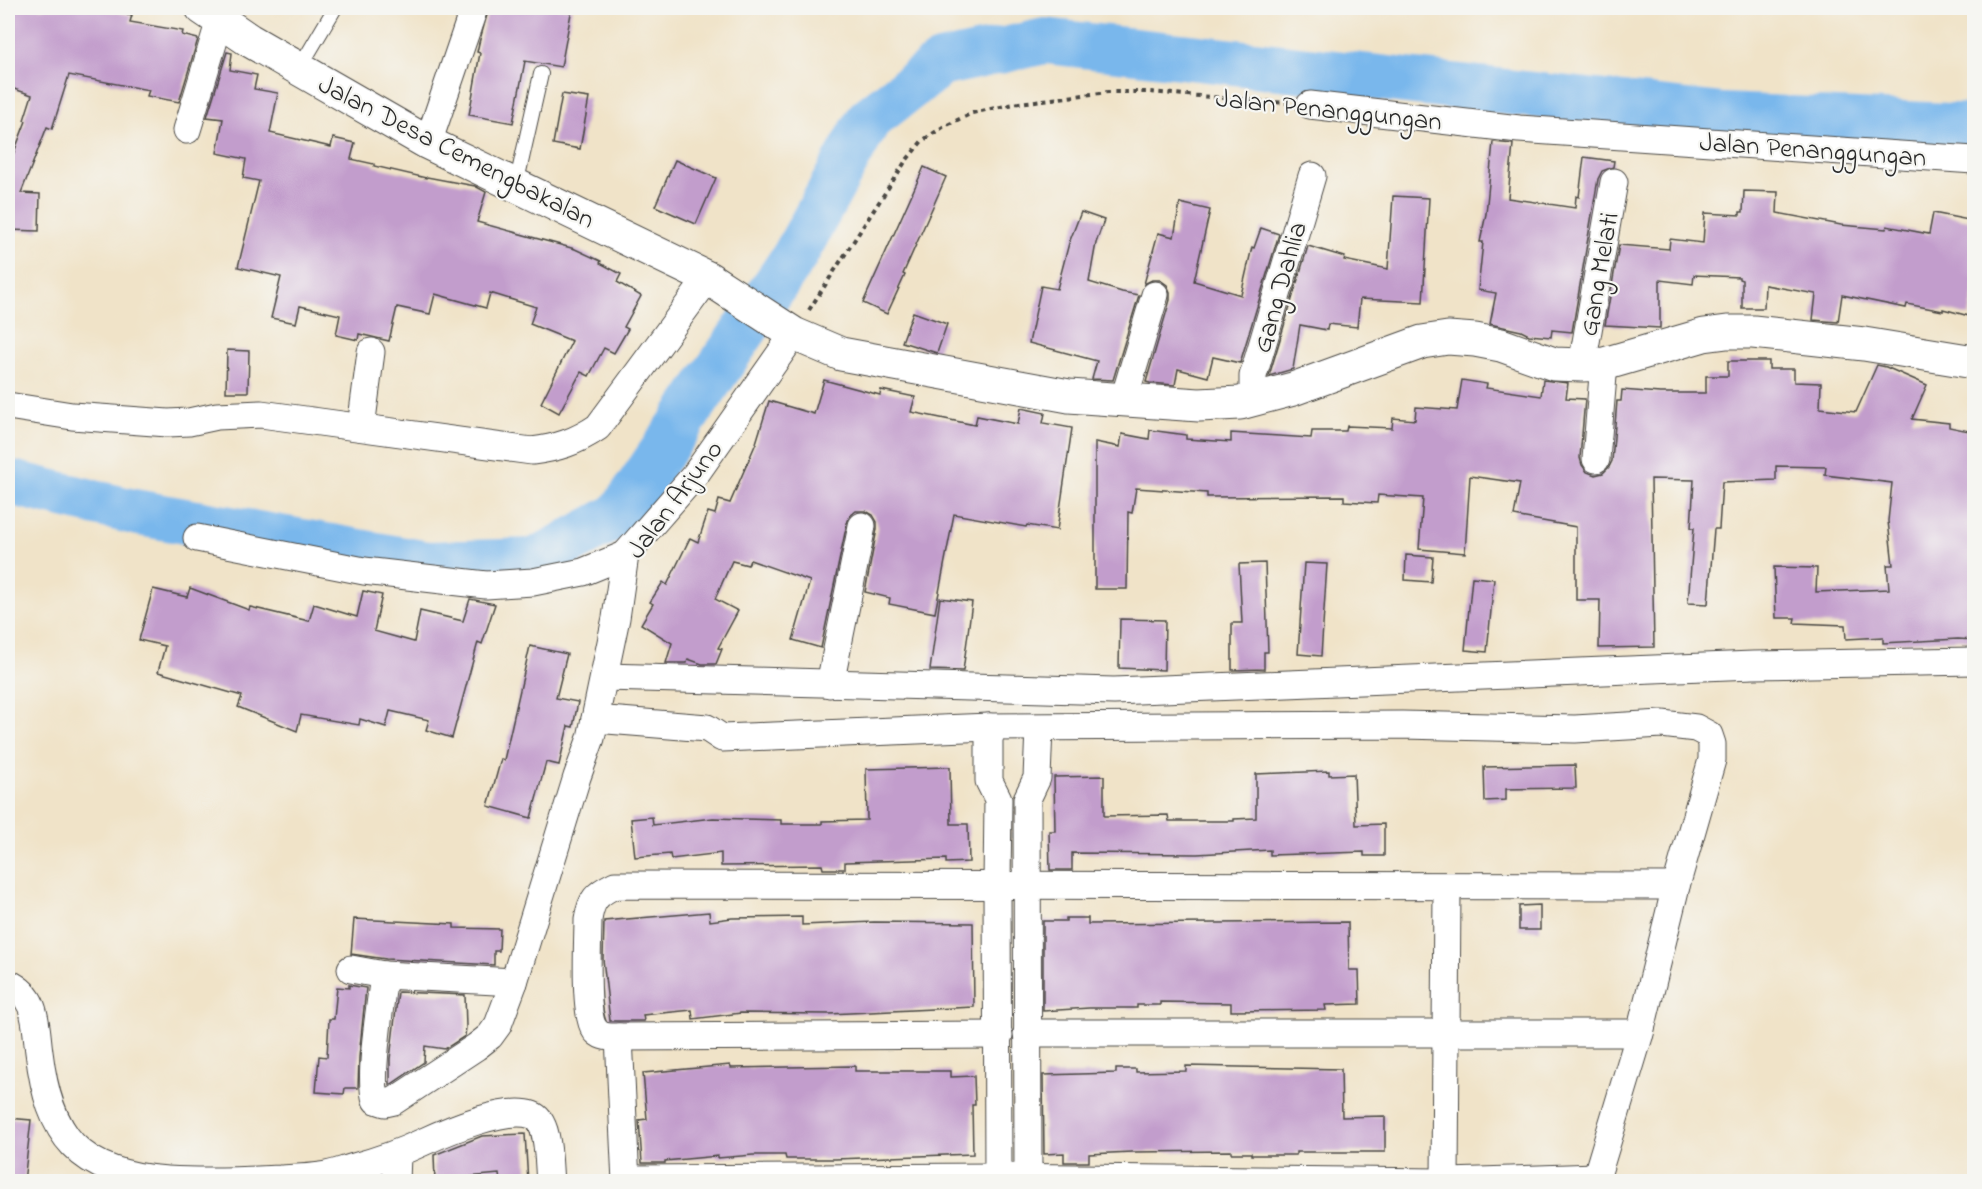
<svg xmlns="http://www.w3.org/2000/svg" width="1982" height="1189" viewBox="0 0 1982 1189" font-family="'Indie Flower',sans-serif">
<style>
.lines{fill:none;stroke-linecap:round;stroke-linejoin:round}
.river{stroke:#79b7ec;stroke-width:46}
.building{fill:#c29dcc}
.service-casing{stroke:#494743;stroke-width:16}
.minor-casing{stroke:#494743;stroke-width:29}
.tertiary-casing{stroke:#494743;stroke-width:35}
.path{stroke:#494743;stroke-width:4;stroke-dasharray:4.5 4.5;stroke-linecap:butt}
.service{stroke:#fff;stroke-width:14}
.minor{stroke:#fff;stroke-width:27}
.tertiary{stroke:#fff;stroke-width:33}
.labels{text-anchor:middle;stroke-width:4.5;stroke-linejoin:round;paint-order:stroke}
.street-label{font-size:27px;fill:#2b2b2b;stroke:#f6f6f2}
</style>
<rect width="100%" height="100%" fill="#f6f6f2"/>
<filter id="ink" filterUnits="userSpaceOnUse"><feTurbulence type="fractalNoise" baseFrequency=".0167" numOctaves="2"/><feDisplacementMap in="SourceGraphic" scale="12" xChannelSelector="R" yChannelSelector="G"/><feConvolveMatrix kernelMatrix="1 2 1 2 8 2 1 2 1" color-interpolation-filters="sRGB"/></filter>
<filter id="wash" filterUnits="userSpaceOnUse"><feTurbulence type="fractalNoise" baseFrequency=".008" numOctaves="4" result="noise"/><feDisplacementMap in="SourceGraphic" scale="24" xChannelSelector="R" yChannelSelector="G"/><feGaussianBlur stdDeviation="1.35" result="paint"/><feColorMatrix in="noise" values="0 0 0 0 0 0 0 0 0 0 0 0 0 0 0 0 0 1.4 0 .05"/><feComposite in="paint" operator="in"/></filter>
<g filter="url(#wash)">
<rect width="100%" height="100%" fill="#f0e3c8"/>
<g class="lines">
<path class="river" d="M8,482l126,30 293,52 108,-3 84,-46 175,-258 75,-138 71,-55 105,-23 678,75 251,11"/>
</g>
<g id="blocks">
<g class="building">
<path d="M8,8h86l38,7 -2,7 53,9 -1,4 16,4 -19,63 -32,-6 2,-6 -80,-15 -17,54 -5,-2 -26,66 19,1 -1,37 -31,-1v-62l18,-47 -2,-1 8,-25 -24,-8z"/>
<path d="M489,8h83l-11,59 -36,-6 -12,62 -44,-8 11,-62 -3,-1 2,-9z"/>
<path d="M227,52l5,1 -2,17 27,5 -3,14 24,4 -8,40 61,14 2,-9 22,5 -4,16 23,5v2l52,12 1,-1 48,9 11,6 -9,30 98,27 26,12 -1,2 21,11 -4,8 24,14 -17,31 4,2 -14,24 -10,-5 -15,28 -8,-4 -22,41 -18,-10 31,-62 -42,-17 6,-17 -46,-14 -4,15 -51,-14 -5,20 -33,-7 -8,34 -30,-7 -1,6 -22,-5 4,-20 -40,-9 -4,17 -25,-5 10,-41 -43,-10 21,-86 -16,-3 3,-19 -29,-6 6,-34 -16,-2z"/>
<path d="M562,94l27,4 -9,51 -27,-5z"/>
<path d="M1493,142l20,2 -5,54 67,10 1,-12 3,1 5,-40 30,4 -1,6 -11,4 -4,8 -26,153 -20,-2 -1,7 -22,-2 -8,-4 -31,-7 6,-31 -18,-3 5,-48h-3l6,-28z"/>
<path d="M675,160l41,18 -20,46 -41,-18z"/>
<path d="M924,167l22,10 -43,97 2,1 -18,39 -24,-11z"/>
<path d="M1744,191l34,1 -1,21 64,12 45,4 1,-3 42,8 4,-21 41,8v73l-5,22 -26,-7v2l-36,-7 -1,4 -64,-13 -4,27 -25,-2 3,-26 -51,-9 -1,23h-22v-28l-3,-1v-2l-45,-2 -1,9 -33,-4v48l-55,-3 14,-80 50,4 1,-10 33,4 2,-30 35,2v-3h3z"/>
<path d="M1393,196l36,2 -6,104 -63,-3 -3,28 -29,-3 -1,6 -27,-5 -7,44 -24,7 39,-130 37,11 -1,3 44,9z"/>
<path d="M1180,203l30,7 -16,71 47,14 11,-48 2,1 7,-20 18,6 -39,129 -27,-6 -5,20 -30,-8 -3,16 -25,-2 -4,-1 24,-82v-8l-3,-7 -7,-5h-8l-8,4 14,-51 16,4z"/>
<path d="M1081,212l23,8 -8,23 -7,39 33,10 17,3 -26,85 -21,-1 5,-18 -68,-18 12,-57 16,3 12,-46z"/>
<path d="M913,312l34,12 -10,29 -35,-11z"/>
<path d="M227,350l22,1 -1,41h-22z"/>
<path d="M1728,361h41v8h25v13l27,1 -1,25 36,4 21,-47 9,2 41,18 -15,34 37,4v4l25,5v208l-16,-1 -75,4v-6l-37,2 -1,-14 -51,-2 1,-5h-19l-2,-51 43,1 -1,24 73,-3 -2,-24h6l-5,-44 4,-38 -67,-8 1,-8 -50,-1v14l-54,2 -3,47h-5l-6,75 -20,-1 6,-75h-3l3,-48 -43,-1 3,168 -55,1 1,-48h-24v-73l-62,-11 6,-33 -50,-7 -5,77 -46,-4 4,-51 -45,-3 -1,8 -33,-2v-5l-137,1v-4l-71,-5 -4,25 -4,-1 -1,77h-32v-147l25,5 2,-13 27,5 1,-9 36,5v4l45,3v-9l80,5 1,-7h34l1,-5 45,2 1,-10 22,2 1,-13 41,3 5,-30 25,4 -1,4 55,8 2,-16 25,3 -2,15 19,1 -5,59 2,7 5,7 8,3 8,-2 6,-6 3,-6 5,-60h4l1,-11 38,3h46v-17h22z"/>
<path d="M824,380l56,15 1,-5 34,7 -4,15 64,13 2,-9 41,8 3,-16 24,5 -2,10 29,5 -15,102 -30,-5 -1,2 -72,-13 -19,99 -46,-9 1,-6 -25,-6 12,-63v-7l-4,-7 -7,-4h-10l-6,5 -3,7 -26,125 -28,-8 17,-59 -60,-21 -2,5 -16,-4 -17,38 23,12 -20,37 4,1 -6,15h-14l-14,-5 -1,4h-21l6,-20 -31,-19 12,-20 -3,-2 13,-20 4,3 23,-47 8,4 10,-30 7,2 4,-14 11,3 26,-60 13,-42 45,13z"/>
<path d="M1406,555l27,2 -2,25 -26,-2z"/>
<path d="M1265,563l3,89h-4v17l-32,1v-47h10l-3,-59z"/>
<path d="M1304,563l23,1 -6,92 -23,-2z"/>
<path d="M1472,577l22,2 -7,73 -22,-2z"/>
<path d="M190,588l59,22 1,-3 59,14 5,-17 43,13 6,-26 19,4 -8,36 40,11 6,-31 43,10 7,-22 25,5 -13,40 -4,-2 -26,96 -26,-8 3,-10 -39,-9 -4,16 -26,-8 -1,6 -58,-10 -4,16 -59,-24 4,-11 -84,-24 7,-26 -26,-6 14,-51 34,8z"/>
<path d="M940,598l32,4 -9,69 -33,-1z"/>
<path d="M1120,619l45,1 -1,50 -45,-2z"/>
<path d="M530,646l37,8 -11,44 22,4 -5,25 -5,-1 -9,39 -13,-3 -15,56 -43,-12 13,-47 3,1z"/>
<path d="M1575,765l1,23 -70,1v11l-21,1 -1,-34z"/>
<path d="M950,767l1,57h17l1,38 -23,1v-4l-101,3v7h-22l-1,-4 -101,1v-13l-50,6 -1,-5 -35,3 -4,-38 21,-2 1,8 60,-7 68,2v4h41v-3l45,-1 -1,-51z"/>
<path d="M1329,771v4l25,-1 2,51 28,-1v32h-20v-4l-94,3v-5l-73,4 -125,-1v17h-22l-1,-39h6l-1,-54 50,-1v40l64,-1 1,6h65v-2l22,-1v-44z"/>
<path d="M1540,905v25h-21v-24z"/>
<path d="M709,912l1,9 22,-3 70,-1v8l72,-3 99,1 1,84 -145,7 -88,-1 -48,6 -1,-9 -49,5 1,6h-34l-7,-62 1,-38z"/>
<path d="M1066,918h22v6l260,-2 1,48h10l1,34 -35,1 1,5 -95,1v-8l-71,-1v3h-23v3h-48l-46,3v-90h23z"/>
<path d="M354,919l100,5v4l46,1 -1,22h-5v14l-108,-6 -35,-5z"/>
<path d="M349,985l17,3 -7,69 -1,31h-13l-1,6 -28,-2 3,-36 8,1 2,-38h5l3,-32 12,1z"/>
<path d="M398,992l67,3 1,32 -1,9 -20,13 -20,-3 -1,16 -34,23v-26z"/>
<path d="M730,1065l1,3 124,-2v5h96v6l23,-1 1,29h-3l1,49 -138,5h-49l-1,-4h-32l-35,3v-2l-53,5v2h-23l-3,-43 8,-1 -4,-46z"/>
<path d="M1186,1066l155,3 1,48 43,-1v36h-89v3h-45v-2h-20v-2l-99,1 -43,2v8h-25v-9l-20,1 -1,-79 73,-2v-4h20v3l50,-1z"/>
<path d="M8,1118l23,2 -7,62h-16z"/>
<path d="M525,1134l3,48h-28l-1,-8 -42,4v4h-22l-1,-27 48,-19z"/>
</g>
</g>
</g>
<g filter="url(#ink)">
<use href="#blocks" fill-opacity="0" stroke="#494743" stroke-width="1.5"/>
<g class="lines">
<g class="service-casing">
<g id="service">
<path d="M299,69l36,-61"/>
<path d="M516,185l25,-111"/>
</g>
</g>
<g class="minor-casing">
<g id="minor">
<path d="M1310,105l209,24 455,31"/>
<path d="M187,130l33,-110"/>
<path d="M428,143l46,-135"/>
<path d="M1582,365l32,-183"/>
<path d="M1124,399l31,-104"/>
<path d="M1253,400v-24l59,-200"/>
<path d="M8,406l64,10 96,7 21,-1 28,-6 44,-2 271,37c25,-3 44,-9 66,-24l110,-149"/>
<path d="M361,427l10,-75"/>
<path d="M1596,459l8,-95"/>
<path d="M197,538l167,33 122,14 47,-3 50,-10 42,-17"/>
<path d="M605,677l509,14 639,-26 221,-4"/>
<path d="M830,684l32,-158"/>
<path d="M595,719l112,9 15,10 267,-11 413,-2 173,4 87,-5 34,4 13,7 3,9v16l-36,126 -36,147 -45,149"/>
<path d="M989,727v54l9,18 -1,86 1,297"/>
<path d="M351,969l33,6 130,7"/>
<path d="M384,975c-3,26 -16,104 -8,125l9,3 9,-2 82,-54 14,-11 8,-11 16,-43 63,-205 14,-39 25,-120 9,-63 70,-80 99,-141"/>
<path d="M8,983c30,14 27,40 31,69 10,84 39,122 128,128 37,2 75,1 113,-1 13,-1 27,-1 40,-3 11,-1 21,-5 31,-8 25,-7 49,-15 72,-26 24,-11 83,-36 109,-27 18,6 16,50 18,67"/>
<path d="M1027,1033h613"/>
<path d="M619,1037l380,-2"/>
<path d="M626,1179l372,-2 440,5"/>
<path d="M396,1182l1,-27"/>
<path d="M626,1182l-7,-145c-7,0 -16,1 -22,-5 -14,-12 -9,-91 -9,-112 3,-20 8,-26 27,-35l1061,1"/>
<path d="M1028,1182l-1,-383 10,-21 2,-50"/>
<path d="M1445,1182l2,-295"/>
<path d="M1449,1182l147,-5"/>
</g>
</g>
<g class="tertiary-casing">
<path id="tertiary" d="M202,8l47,32 179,103 280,135 86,56 47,20 228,42 130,9 41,-2 53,-14 129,-47 26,-4 27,2 26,5 53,19 28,1 22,-1 100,-29 23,-3h26l111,12 110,18"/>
</g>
<path class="path" d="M809,310l96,-148 17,-21 21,-14 29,-14 47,-10 89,-11h41l137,11"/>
<use href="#service" class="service"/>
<use href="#minor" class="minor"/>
<use href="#tertiary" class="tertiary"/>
</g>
</g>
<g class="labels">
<g class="street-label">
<text transform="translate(1329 109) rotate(6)" y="9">Jalan Penanggungan</text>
<text transform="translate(1813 149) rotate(4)" y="9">Jalan Penanggungan</text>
<text transform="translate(457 151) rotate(27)" y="9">Jalan Desa Cemengbakalan</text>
<text transform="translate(1598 274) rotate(-80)" y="9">Gang Melati</text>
<text transform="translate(1279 287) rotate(-74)" y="9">Gang Dahlia</text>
<text transform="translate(674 499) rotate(-53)" y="9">Jalan Arjuno</text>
</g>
</g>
<rect width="1982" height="1189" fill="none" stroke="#f6f6f2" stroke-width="30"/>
</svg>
